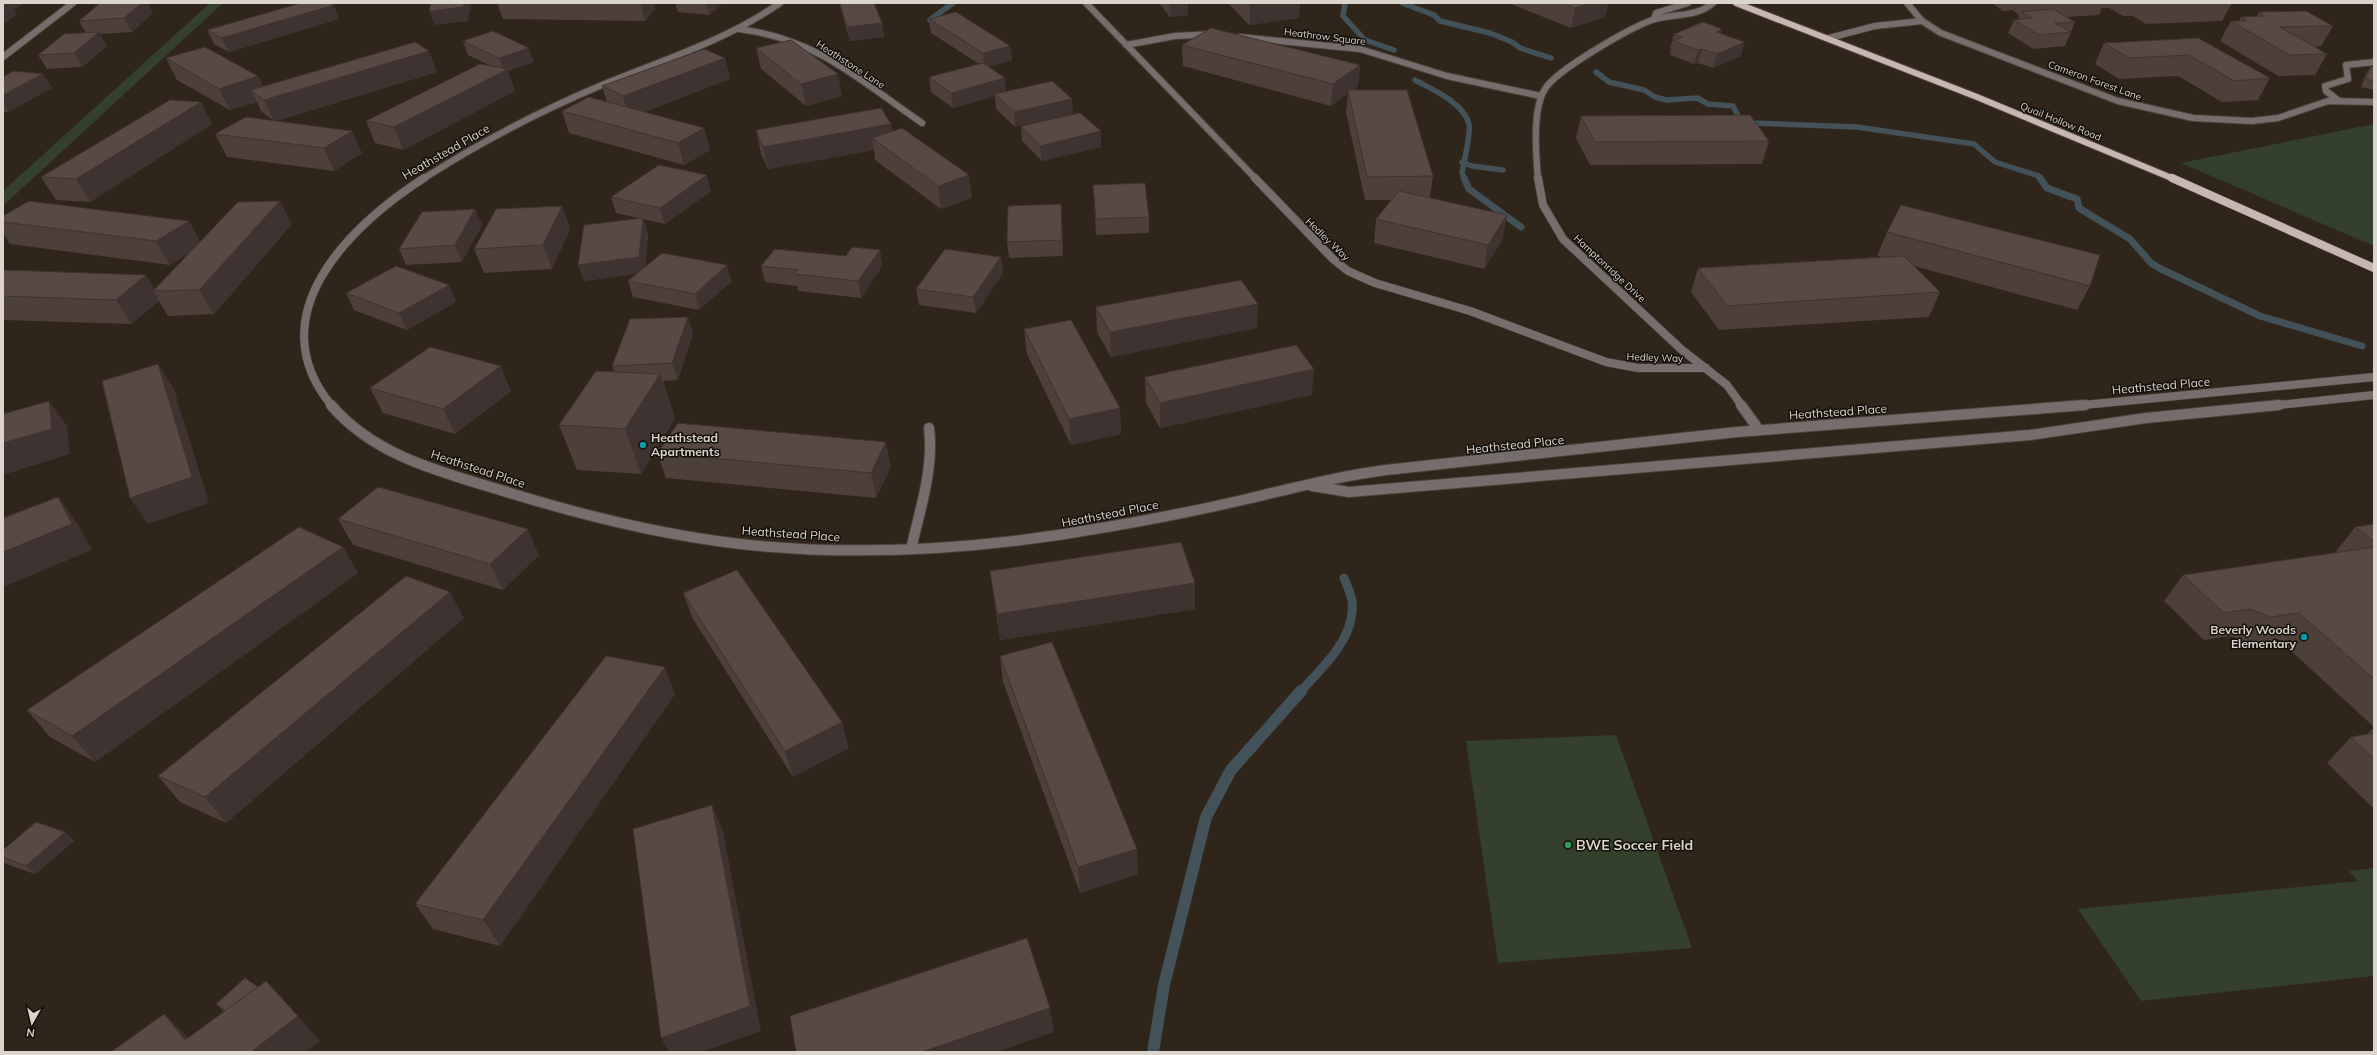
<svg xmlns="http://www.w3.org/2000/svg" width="2377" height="1055" viewBox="0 0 2377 1055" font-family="Mulish,sans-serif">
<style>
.green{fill:#343f2c}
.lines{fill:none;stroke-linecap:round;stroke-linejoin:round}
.stream-far3{stroke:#435158;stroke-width:5.5}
.stream-far2{stroke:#435158;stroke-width:7}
.stream-far1{stroke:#435158;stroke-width:9}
.stream{stroke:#435158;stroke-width:12}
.minor-far2-casing{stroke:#4b4138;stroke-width:8}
.minor-far1-casing{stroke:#4b4138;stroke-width:9}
.minor-casing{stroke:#4b4138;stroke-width:12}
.major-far1-casing{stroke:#4b4138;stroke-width:8}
.major-casing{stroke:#4b4138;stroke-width:9}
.minor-far2{stroke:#766e6d;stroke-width:6}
.minor-far1{stroke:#766e6d;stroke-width:8}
.minor{stroke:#766e6d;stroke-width:10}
.major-far1{stroke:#c7b6b3;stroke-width:6}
.major{stroke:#c7b6b3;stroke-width:8}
.wall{fill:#4d3f3a}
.shaded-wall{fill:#3e3330}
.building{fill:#594944;stroke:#3e3330}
.culture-dot{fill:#0f9aa8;stroke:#130f0b;stroke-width:1.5}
.leisure-dot{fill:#2e9e5b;stroke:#130f0b;stroke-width:1.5}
.labels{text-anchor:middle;stroke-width:3;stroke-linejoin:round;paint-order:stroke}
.far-street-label{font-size:10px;fill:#dcd5ce;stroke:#130f0b}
.street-label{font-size:12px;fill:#dcd5ce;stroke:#130f0b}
.poi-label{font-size:12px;font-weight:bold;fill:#dcd5ce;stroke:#130f0b;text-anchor:start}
.near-poi-label{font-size:14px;font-weight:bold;fill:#dcd5ce;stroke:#130f0b;text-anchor:start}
</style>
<rect width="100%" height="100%" fill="#2f251b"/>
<g class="green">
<path d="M210,3h13l-220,203v-15z"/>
<path d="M2374,124v122l-193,-83z"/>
<path d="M1616,735l76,213 -194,15 -32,-222z"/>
<path d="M2374,868v108l-233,25 -63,-92 280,-28 -9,-10z"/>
</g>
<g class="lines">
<g class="stream-far3">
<path d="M1345,3l-2,13 22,24 29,10"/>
<path d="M1402,3l32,12 6,6 50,12 22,9 8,6 31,10"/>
<path d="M930,20l23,-17"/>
<path d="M1596,72l13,10 35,8 11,7 11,3 31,-2 11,6 25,2 7,14 11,3 106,4 117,17 21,18 44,14 2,3"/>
<path d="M1415,80c18,10 48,22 54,44 2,10 -5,37 -7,49l3,6"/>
<path d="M1462,162l10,4 31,4"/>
</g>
<g class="stream-far2">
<path d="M1464,178l5,11 52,38"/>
<path d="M2040,178l7,10 30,11 2,9 51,31 21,24 10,6 99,47 102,30"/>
</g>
<path class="stream-far1" d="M1300,692c22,-24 56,-54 52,-91 -1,-7 -5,-16 -8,-23"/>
<path class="stream" d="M1153,1052l11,-67 42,-168 25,-47 70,-79"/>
<g class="minor-far2-casing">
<g id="minor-far2">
<path d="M1086,3l170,176"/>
<path d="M1907,3l15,18 19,12 177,68 75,17 59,3 26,-3 50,-17 46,1"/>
<path d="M1654,19l2,-6 32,-10"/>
<path d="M739,29c79,10 120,51 183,94"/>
<path d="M1240,37l120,12 87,27 94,20"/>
<path d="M1829,38l46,-12 47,-5"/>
<path d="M1126,45l49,-9 39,-2"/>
<path d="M3,57l70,-54"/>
<path d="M2339,101l-13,-10 -1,-5 23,-7 -2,-14 28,-3"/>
<path d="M423,179c56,-36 117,-68 179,-94 61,-25 123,-44 178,-82"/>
<path d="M1538,179c-2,-23 -6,-70 7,-90 11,-19 85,-61 107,-69 21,-7 44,-2 61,-17"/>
</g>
</g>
<g class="minor-far1-casing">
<g id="minor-far1">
<path d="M1255,178l78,81 15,12 27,12 95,28 136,51 32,6h68"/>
<path d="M1538,178l5,27 20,34 119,111 45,35 15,21"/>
<path d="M332,406c-75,-90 17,-180 92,-228"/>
<path d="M2073,406l301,-29"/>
<path d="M2269,406l105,-11"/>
</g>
</g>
<g class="minor-casing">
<g id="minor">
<path d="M331,405c45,53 115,68 179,88 75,23 153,42 230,51 120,13 243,5 361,-16 49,-8 98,-18 146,-29 46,-11 92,-23 139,-29l351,-38 348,-27"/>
<path d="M1741,405l18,25"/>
<path d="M1312,486l37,6 681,-57 116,-17 133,-13"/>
<path d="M911,549c9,-39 23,-81 18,-121"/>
</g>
</g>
<g class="major-far1-casing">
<path id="major-far1" d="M1736,3l241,94 197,82"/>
</g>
<g class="major-casing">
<path id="major" d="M2172,178l202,90"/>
</g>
<use href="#minor-far2" class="minor-far2"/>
<use href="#minor-far1" class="minor-far1"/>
<use href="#minor" class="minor"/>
<use href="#major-far1" class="major-far1"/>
<use href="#major" class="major"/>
</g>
<g class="wall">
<path d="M497,3h156l2,6 -10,12 -142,-2z"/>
<path d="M675,3h48l-14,12 -31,-3z"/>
<path d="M839,3h35l8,20 2,14 -34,4z"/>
<path d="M1159,3h29v12l-18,2z"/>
<path d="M1228,3h72l-1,15 -50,7z"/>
<path d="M1511,3h97l-3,14 -34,11 -60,-24z"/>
<path d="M1992,3h240l-10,18 -76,3 -13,-8h-10l-14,-8h-7l-3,7 -32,2 8,5 -10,24 -32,3 -25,-16 6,-13 4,-1 1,-4 -6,-5 -10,1z"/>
<path d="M2259,12l74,14 -12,20 -7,1 13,7 -12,21 -37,1 -58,-35 11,-20h8l2,-4 16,-1z"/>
<path d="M153,13l-21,19 -32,2 7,12 -25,21 -35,2 -9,-14 48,-22 -7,-12z"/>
<path d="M339,19l-110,33 -15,-8 -7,-14z"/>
<path d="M929,19l81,27 2,14 -24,7 18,25 67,22 -58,13 -19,-18 -1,-13 -42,12 -22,-16 -2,-15 50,-13 -48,-31z"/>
<path d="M1721,33l20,23 -28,12 -15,-5 -4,1 -24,-9 1,-7h-1l4,-14z"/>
<path d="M2198,38l72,40 -12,22 -36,2 -44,-26 -59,3 -24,-15 9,-21z"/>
<path d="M463,41l71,21 -26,9 7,20 -112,59 -28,-7 -9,-22 125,-55 -23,-11z"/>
<path d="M1182,45l178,20 -2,21 -6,4 81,86 -3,22 73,41 -19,30 -110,-26 2,-24 16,-19h-27l-19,-88 2,-19 -17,13 -148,-40z"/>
<path d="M756,48l86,48 -36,10 -45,-37z"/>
<path d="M166,58l92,18 5,10 174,-14 -161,49 86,32 -28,18 -107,-14 -12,-23 58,-14 -12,-9 -4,-9 -27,8 -53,-30z"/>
<path d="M725,58l5,21 -86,33 60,16 6,22 -26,15 -115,-32 -7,-22 45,-9 -5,-16z"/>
<path d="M2371,66l3,1v23l-13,-3 5,-14z"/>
<path d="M43,74l9,14 -44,24h-5v-35z"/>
<path d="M1581,116l188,25 -7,23 -172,1 -14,-27z"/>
<path d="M212,124l-122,78 -34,-2 -15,-23z"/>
<path d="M891,124l1,8 80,66 -31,11 -66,-49 -1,-10 -106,19 -7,-16 -5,-23z"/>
<path d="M1021,126l80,21 -59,14 -20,-20z"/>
<path d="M1093,185l56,32v16l-53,2z"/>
<path d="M711,191l-46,33 -22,-5 5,15 -3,33 87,14 -33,29 -66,-13 -5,-16 8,-7 -52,7 -6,-16 60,-47 -22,-5 -5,-16z"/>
<path d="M562,206l8,23 -18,40 -68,4 -10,-24z"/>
<path d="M475,209l7,16 -20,37 -56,3 -7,-16z"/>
<path d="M3,216l186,5 11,21 92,-18 -78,90 -46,2 -9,-15 -28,23 -128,-4v-50l143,5 9,15 35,-38 -20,13 -160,-21 -7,-11z"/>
<path d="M1062,220l1,36 -54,2 -2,-16z"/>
<path d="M1887,232l203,54 -13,24 -163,-44 26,26 -11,25 -210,13 -28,-38 7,-24 184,-11 -5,-1z"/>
<path d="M880,250l2,16 -21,32 -63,-7 -1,-5 -32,-4 -4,-16 85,-10z"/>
<path d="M1001,257l2,16 -27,40 -57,-8 -3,-16z"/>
<path d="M449,285l7,17 -49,28 -53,-20 -8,-17z"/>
<path d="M1096,307l161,21 -146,29 -14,-25z"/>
<path d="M688,317l5,16 -15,47 -15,1 12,37 -34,56 -64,-4 -18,-45 55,-53 -2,-6z"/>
<path d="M1024,329l96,79 1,26 -50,11 -44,-91z"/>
<path d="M1145,377l167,18 -152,33 -14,-25z"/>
<path d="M370,388l141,3 -56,43 -72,-21z"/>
<path d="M657,453l234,14 -15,31 -210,-20z"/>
<path d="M338,519l201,36 -36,35 -150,-45z"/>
<path d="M2374,524v285l-47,-46 24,-26 16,-3 7,-7 -96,-88 -27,5 -21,-8 -26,4 -40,-39 19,-26 152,-22 20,-26z"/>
<path d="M343,547l15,26 -263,189 -45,-25 -23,-27z"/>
<path d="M990,571l205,38 -195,31z"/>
<path d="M683,593l166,155 -56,29 -100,-158z"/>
<path d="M464,618l-238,205 -46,-21 -22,-26z"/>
<path d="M1000,656l138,218 -58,19 -77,-211z"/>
<path d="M675,694l-175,252 -67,-17 -18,-25z"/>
<path d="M65,832l9,9 -39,33 -29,-10 -3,-3v-11z"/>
<path d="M216,1004l104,37 -15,11h-194l53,-38 24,24 36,-26z"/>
</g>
<g class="shaded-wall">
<path d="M3,3h17l2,2 -8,5 3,5 -13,8 -1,-2z"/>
<path d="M142,3h6l5,10 -21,19 -8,-14z"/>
<path d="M464,3h8l-4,18 -34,4 -5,-14z"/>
<path d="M640,3h13l2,6 -10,12z"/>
<path d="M706,3h17l-14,12z"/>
<path d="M1169,3h19v12l-18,2z"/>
<path d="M1261,3h39l-1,15 -50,7 1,-21z"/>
<path d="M1591,3h17l-3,14 -34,11 4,-20z"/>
<path d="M334,5l5,14 -110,33 -7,-14z"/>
<path d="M882,23l2,14 -34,4 -3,-14z"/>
<path d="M1722,29l-4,14 -2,-11z"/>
<path d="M99,32l8,14 -25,21 -8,-14z"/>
<path d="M1745,42l-4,14 -28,12 4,-14z"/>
<path d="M1010,46l2,14 -27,8 -2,-15z"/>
<path d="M529,48l5,14 -26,9 7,20 -112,59 -9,-23 110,-56 -5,-13z"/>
<path d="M1702,49l-4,14 -4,1 4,-14z"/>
<path d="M429,51l8,21 -163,49 -10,-21z"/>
<path d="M725,58l5,21 -101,39 -6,-22z"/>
<path d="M1360,65l-2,21 -9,7 -1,-3v3l-17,13 2,-22z"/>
<path d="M43,74l9,14 -44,24 -5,-8v-9z"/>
<path d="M838,74l4,22 -36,10 -5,-22z"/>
<path d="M258,76l10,22 -17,-8 6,12 -27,8 -11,-21z"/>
<path d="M1005,78l1,15 -11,1v2l-42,12 -2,-15z"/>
<path d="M1072,99l1,15 -58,13 -1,-15z"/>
<path d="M201,102l11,22 -122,78 -14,-23z"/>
<path d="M891,124l3,22 -22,-8 2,12 -106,19 -5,-22z"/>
<path d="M704,128l6,22 -26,15 -6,-22z"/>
<path d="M352,131l10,22 -28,18 -10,-23z"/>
<path d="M1101,131v16l-59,14 -2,-15z"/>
<path d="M707,175l4,16 -46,33 -5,-16z"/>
<path d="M969,175l3,23 -31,11 -3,-23z"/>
<path d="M280,201l12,23 -78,90 -15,-24z"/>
<path d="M1061,204l1,16 1,36 -1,-16z"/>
<path d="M562,206l8,23 -18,40 -9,-24z"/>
<path d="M475,209l7,16 -20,37 -7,-17z"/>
<path d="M1507,215l-4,24 -19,30 4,-24z"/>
<path d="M643,218l5,16 -4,39 -60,8 -6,-16z"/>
<path d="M189,221l13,24 -32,20 -14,-24z"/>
<path d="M880,250l2,16 -21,32 -3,-17z"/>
<path d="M1001,257l2,16 -27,40 -3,-16z"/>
<path d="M727,265l5,16 -33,29 -4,-16z"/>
<path d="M146,275l10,16h-3l6,10 -28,23 -15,-24z"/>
<path d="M449,285l7,17 -49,28 -8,-17z"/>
<path d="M1258,304l-1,24 -146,29 -1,-25z"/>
<path d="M688,317l5,16 -15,47 -6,-17z"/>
<path d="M158,364l16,25 35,114 -61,21 -18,-26z"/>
<path d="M501,366l10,25 -56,43 -12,-25z"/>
<path d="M1314,369l-2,26 -152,33v-25z"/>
<path d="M660,374l15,44 -34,56 -16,-45z"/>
<path d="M49,401l18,25 3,28 -67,21v-32z"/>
<path d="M1120,408l1,26 -50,11 -2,-26z"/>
<path d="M886,442l5,25 -15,31 -5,-25z"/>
<path d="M58,497l19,26 15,27 -89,37v-35z"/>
<path d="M528,529l11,26 -36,35 -13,-26z"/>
<path d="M343,547l15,26 -263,189 -23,-26z"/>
<path d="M1195,583v26l-195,31 -3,-26z"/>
<path d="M450,592l14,26 -238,205 -21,-26z"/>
<path d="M665,667l10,27 -175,252 -17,-26z"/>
<path d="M842,722l7,26 -56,29 -8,-26z"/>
<path d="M712,805l11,26 38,200 -59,21h-33l-8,-14z"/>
<path d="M65,832l9,9 -39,33 -9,-8z"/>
<path d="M1137,849l1,25 -58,19 -2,-26z"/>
<path d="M1050,1008l4,24 -57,20h-75z"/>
<path d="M164,1014l25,25 -4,1z"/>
<path d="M298,1016l22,25 -15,11h-54z"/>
</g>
<g class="building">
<path d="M100,3h42l-18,15 -45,3z"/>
<path d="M301,3h28l5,2 -112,33 -15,-8z"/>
<path d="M431,3h33l-1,4 -34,4z"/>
<path d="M840,3h34l8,20 -35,4z"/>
<path d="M1248,3h13l-11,1z"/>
<path d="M1562,3h29l-16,5z"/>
<path d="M2154,3h27l-25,1z"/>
<path d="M2053,9l22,13 -20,1 16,9 -32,3 -25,-15 18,-2 -11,-6z"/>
<path d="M2306,11l27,15 -53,1 47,27 -38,1 -58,-34h16l-6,-4 24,-1 -6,-4z"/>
<path d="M956,12l54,34 -27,7 -54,-34z"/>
<path d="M1703,22l19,7 -6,3 29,10 -28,12 -15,-5 -4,1 -25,-9 9,-4 -8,-3z"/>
<path d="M1211,28l149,37 -27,19 -151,-39z"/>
<path d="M493,31l36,17 -30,10 -36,-17z"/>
<path d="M99,32l-25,21 -36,2 26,-21z"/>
<path d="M2198,38l72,40 -36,3 -45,-26 -60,3 -25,-15z"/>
<path d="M791,40l47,34 -37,10 -45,-36z"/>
<path d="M415,42l14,9 -165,49 -13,-10z"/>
<path d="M205,47l53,29 -39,13 -53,-31z"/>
<path d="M704,49l21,9 -102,38 -21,-10z"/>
<path d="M983,63l22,15 -54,15 -22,-16z"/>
<path d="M480,64l28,5 -114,58 -28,-6z"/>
<path d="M2371,66l3,1v14l-9,-2z"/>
<path d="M13,71l30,3 -40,21v-18z"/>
<path d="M1052,81l20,18 -58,13 -19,-18z"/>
<path d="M1348,90h59l26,86 -66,1z"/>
<path d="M589,97l115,31 -26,15 -116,-32z"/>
<path d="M170,100l31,2 -125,77 -35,-2z"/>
<path d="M881,108l10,16 -128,23 -7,-17z"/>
<path d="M1080,113l21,18 -61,15 -19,-20z"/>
<path d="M1750,115l19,26 -174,1 -14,-26z"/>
<path d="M246,117l106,14 -28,17 -109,-14z"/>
<path d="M902,128l67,47 -31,11 -66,-48z"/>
<path d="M659,165l48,10 -47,33 -49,-11z"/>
<path d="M1145,183l4,34 -53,2 -3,-34z"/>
<path d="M1399,191l108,24 -19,30 -112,-26z"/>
<path d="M29,201l160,20 -33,20 -153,-19v-6z"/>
<path d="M280,201l-81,89 -46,1 85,-89z"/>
<path d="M1061,204l1,36 -55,2 1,-36z"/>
<path d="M1901,205l199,50 -10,31 -203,-54z"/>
<path d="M562,206l-19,39 -69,4 22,-40z"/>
<path d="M475,209l-20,36 -56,4 23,-37z"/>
<path d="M643,218l-4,39 -61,8 6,-40z"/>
<path d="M852,247l28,3 -22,31 -64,-7 4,-4 -37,-4 14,-17 71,7z"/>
<path d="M945,249l56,8 -28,40 -57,-8z"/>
<path d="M662,253l65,12 -32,29 -67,-13z"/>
<path d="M1904,256l36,36 -213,14 -29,-38z"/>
<path d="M396,266l53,19 -50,28 -53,-20z"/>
<path d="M3,270l143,5 -30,25 -113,-4z"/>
<path d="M1241,280l17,24 -148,28 -14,-25z"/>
<path d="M688,317l-16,46 -60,3 18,-47z"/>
<path d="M1071,320l49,88 -51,11 -45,-90z"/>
<path d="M1296,345l18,24 -154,34 -15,-26z"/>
<path d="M430,347l71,19 -58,43 -73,-21z"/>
<path d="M158,364l34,113 -62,21 -28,-117z"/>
<path d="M596,371l64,3 -35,55 -66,-4z"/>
<path d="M49,401l3,28 -49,14v-29z"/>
<path d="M678,423l208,19 -15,31 -214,-20z"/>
<path d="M378,487l150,42 -38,35 -152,-45z"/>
<path d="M58,497l14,27 -69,28v-34z"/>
<path d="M2374,524v17l-19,-14z"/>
<path d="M299,527l44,20 -271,189 -45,-26z"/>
<path d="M1181,542l14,41 -198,31 -7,-43z"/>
<path d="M2374,547v132l-75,-66 -28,4 -21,-8 -26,4 -41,-38z"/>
<path d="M737,570l105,152 -57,29 -102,-158z"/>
<path d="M406,576l44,16 -245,205 -47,-21z"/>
<path d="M1052,642l85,207 -59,18 -78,-211z"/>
<path d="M606,656l59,11 -182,253 -68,-16z"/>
<path d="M2374,733v26l-23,-22z"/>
<path d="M712,805l38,201 -89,32 -28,-209z"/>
<path d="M36,822l29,10 -39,34 -23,-9v-7z"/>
<path d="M1027,938l23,70 -128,44h-126l-6,-36z"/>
<path d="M245,978l13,9 -32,24 -10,-7z"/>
<path d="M266,981l32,35 -47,36h-140l53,-38 21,26z"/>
</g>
<g class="culture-dot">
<circle cx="643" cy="445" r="4"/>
<circle cx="2304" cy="637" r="4"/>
</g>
<circle class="leisure-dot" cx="1568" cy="845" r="4"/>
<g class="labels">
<g class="far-street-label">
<text transform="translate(1325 36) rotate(7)" y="4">Heathrow Square</text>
<text transform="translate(851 64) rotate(33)" y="4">Heathstone Lane</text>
<text transform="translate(2095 80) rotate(20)" y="4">Cameron Forest Lane</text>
<text transform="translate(2061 121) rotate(22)" y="4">Quail Hollow Road</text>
<text transform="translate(1328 239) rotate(44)" y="4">Hedley Way</text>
<text transform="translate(1610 268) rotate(43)" y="4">Hamptonridge Drive</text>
<text transform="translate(1655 357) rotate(2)" y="4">Hedley Way</text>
</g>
<g class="street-label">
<text transform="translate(446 152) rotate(-30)" y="4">Heathstead Place</text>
<text transform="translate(2161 386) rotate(-5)" y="4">Heathstead Place</text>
<text transform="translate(1838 412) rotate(-4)" y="4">Heathstead Place</text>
<text transform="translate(1515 445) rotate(-6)" y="4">Heathstead Place</text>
<text transform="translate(478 469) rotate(18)" y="4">Heathstead Place</text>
<text transform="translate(1110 514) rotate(-11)" y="4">Heathstead Place</text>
<text transform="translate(791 534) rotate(4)" y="4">Heathstead Place</text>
</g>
<g class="poi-label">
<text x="651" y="442">Heathstead<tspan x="651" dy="14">Apartments</tspan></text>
<text x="2296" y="634" text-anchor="end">Beverly Woods<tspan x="2296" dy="14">Elementary</tspan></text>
</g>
<g class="near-poi-label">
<text x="1576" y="850">BWE Soccer Field</text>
</g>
</g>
<rect width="2377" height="1055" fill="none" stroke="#dcd5ce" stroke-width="8"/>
<g transform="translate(32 1023) rotate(188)" stroke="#130f0b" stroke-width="3" paint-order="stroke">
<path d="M0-3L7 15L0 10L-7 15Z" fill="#dcd5ce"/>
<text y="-6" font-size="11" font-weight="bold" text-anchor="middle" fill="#dcd5ce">N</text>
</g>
</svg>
